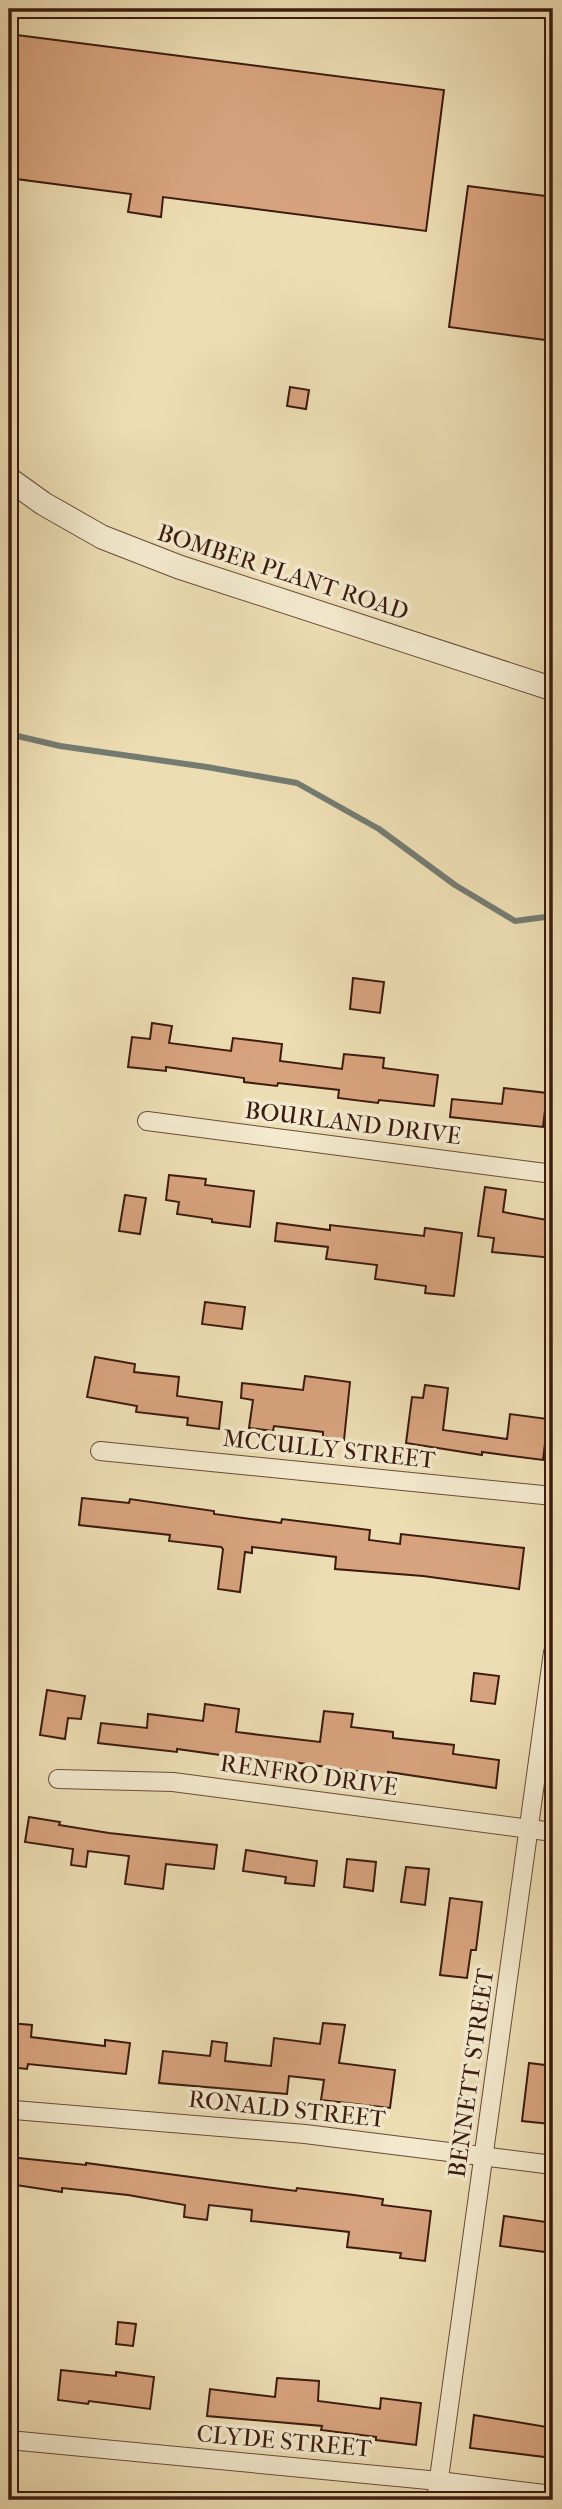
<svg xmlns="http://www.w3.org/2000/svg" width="562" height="2509" viewBox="0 0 562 2509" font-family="'IM FELL French Canon',serif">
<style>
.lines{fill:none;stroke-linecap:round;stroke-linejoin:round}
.stream{stroke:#747b71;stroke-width:6}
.building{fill:#d7a37e;stroke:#3c1b0f;stroke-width:2}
.minor-casing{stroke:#684c38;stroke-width:20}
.tertiary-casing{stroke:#684c38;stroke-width:25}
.minor{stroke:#f3e9ce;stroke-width:18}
.tertiary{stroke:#f3e9ce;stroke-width:23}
.labels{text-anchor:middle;stroke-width:7;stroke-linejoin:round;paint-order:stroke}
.street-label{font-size:24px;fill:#3c1b0f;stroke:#f3e9ce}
</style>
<rect width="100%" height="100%" fill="#edddb3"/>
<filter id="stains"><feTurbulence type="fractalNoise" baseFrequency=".00286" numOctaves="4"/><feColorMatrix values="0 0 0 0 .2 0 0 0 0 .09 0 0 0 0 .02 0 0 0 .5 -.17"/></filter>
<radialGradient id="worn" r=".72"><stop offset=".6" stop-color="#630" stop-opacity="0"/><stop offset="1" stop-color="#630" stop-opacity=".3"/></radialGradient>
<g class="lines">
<path class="stream" d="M9,734l51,12 147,21 90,16 82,46 76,56 60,36 38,-5"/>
</g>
<g class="building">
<path d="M9,34l435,56 -18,141 -263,-34 -2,20 -33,-5 3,-18 -122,-16z"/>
<path d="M468,186l85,11v144l-104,-14z"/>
<path d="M290,387l19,3 -3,19 -19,-3z"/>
<path d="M353,978l31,4 -4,31 -30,-4z"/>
<path d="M152,1023l20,3 -3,17 62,8 2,-13 49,6 -2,17 62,8 2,-15 40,4 -1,10 55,7 -4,31 -55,-6 -1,3 -40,-5 1,-8 -61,-7 -1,3 -33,-4v-4l-78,-11v4l-38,-4 4,-30 18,2z"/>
<path d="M504,1088l43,5 -4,34 -93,-10 2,-18 50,5z"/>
<path d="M169,1175l37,4 -1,6 49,6 -4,36 -38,-5v-3l-35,-5 2,-12 -13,-2z"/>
<path d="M485,1187l21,3 -3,22 50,9v37l-61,-6 2,-14 -16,-2z"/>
<path d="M125,1195l21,3 -6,36 -21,-3z"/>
<path d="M277,1223l53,7v-5l94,11 1,-8 37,5 -8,63 -29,-3 1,-7 -51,-7 2,-14 -51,-6 2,-12 -53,-6z"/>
<path d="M205,1302l40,5 -3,22 -40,-5z"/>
<path d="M95,1357l40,7 -1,8 45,5 -2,19 45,6 -3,27 -32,-4 1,-7 -52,-6 1,-6 -50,-9z"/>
<path d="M305,1376l45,6 -6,58 -21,-3v-5l-49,-6 -1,5 -24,-3 4,-28 -12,-2 1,-15 61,7z"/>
<path d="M425,1385l23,3 -5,42 64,9 3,-25 38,5 -5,41 -61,-8v3l-76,-12 6,-46 11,1z"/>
<path d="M82,1498l47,5 1,-4 84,12v3l67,9 1,-4 88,11 -1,10 31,4 1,-10 123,14 -5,41 -96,-13 -88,-7 1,-12 -84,-10v6l-7,-1 -5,40 -22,-3 5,-40 -2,-2 -52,-6 1,-6 -91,-10z"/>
<path d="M474,1673l25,3 -4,28 -24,-3z"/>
<path d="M47,1690l38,6 -4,23 -13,-1 -3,21 -25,-4z"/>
<path d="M205,1704l34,5 -3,23 84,10 4,-31 29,3 -2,13 42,5v6l61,7 -1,9 46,6 -3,28 -108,-16v4l-96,-14v3l-115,-16v3l-79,-9 3,-20 46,5 1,-14 55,7z"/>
<path d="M29,1817l31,5 -1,3 50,8 108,12 -3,24 -48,-5 -3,25 -38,-5 4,-28 -41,-5 -2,16 -15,-2 2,-16 -48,-7z"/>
<path d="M246,1850l71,11 -3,25 -29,-3 1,-6 -43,-6z"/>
<path d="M347,1859l29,3 -3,29 -29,-4z"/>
<path d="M406,1867l23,2 -4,36 -24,-3z"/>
<path d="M450,1898l32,4 -6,48h-5l-4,28 -27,-3z"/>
<path d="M9,2023l23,2 -1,12 74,9v-6l25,3 -4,31 -98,-10 -1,5 -18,-2z"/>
<path d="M323,2023l22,2 -6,38 56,7 -5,38 -69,-8 3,-20 -35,-4 -2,18 -128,-11 4,-32 47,5 2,-15 15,2 -2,18 46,5 3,-28 46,6z"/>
<path d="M529,2063l24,3v30l-3,28 -28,-3z"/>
<path d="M9,2157l77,8v-2l210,28 1,-3 57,7 29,4 -1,6 49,6 -6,50 -25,-3 1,-5 -54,-6 2,-15 -98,-11 1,-11 -43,-5 -2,15 -23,-3 1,-12 -57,-10 -66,-7v4l-53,-8z"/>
<path d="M504,2216l49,7v30l-53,-7z"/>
<path d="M118,2322l18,2 -3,22 -17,-2z"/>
<path d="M61,2370l55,6v-4l38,5 -4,32 -61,-8 -1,3 -30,-4z"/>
<path d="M277,2378l42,3 -1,20 62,8 1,-11 40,5 -5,42 -40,-5v-3l-55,-7 1,-4 -115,-10 3,-27 65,8z"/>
<path d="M474,2415l79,13v30l-83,-10z"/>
</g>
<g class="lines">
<g class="minor-casing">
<g id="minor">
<path d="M147,1121l406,53"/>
<path d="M100,1451l453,45"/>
<path d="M58,1779l115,3 380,50"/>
<path d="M14,2110l291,24 248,31"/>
<path d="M9,2440l430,41 114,14"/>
<path d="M436,2500l117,-848"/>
</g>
</g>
<g class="tertiary-casing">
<path id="tertiary" d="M9,479l35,25 58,33 77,30 374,122"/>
</g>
<use href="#minor" class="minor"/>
<use href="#tertiary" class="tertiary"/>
</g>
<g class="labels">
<g class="street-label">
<text transform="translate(283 572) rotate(18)" y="8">BOMBER PLANT ROAD</text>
<text transform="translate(353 1123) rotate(7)" y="8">BOURLAND DRIVE</text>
<text transform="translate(329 1449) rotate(6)" y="8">MCCULLY STREET</text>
<text transform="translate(309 1775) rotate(8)" y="8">RENFRO DRIVE</text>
<text transform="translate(471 2073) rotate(-82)" y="8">BENNETT STREET</text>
<text transform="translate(287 2109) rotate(6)" y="8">RONALD STREET</text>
<text transform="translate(284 2441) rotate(5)" y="8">CLYDE STREET</text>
</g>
</g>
<rect width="562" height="2509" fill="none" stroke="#edddb3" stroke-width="35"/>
<rect x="10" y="10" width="541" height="2488" fill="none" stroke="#3c1b0f" stroke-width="3.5"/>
<rect x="18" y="18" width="527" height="2474" fill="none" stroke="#3c1b0f" stroke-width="2"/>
<rect width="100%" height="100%" filter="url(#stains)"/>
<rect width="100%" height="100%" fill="url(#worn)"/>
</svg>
